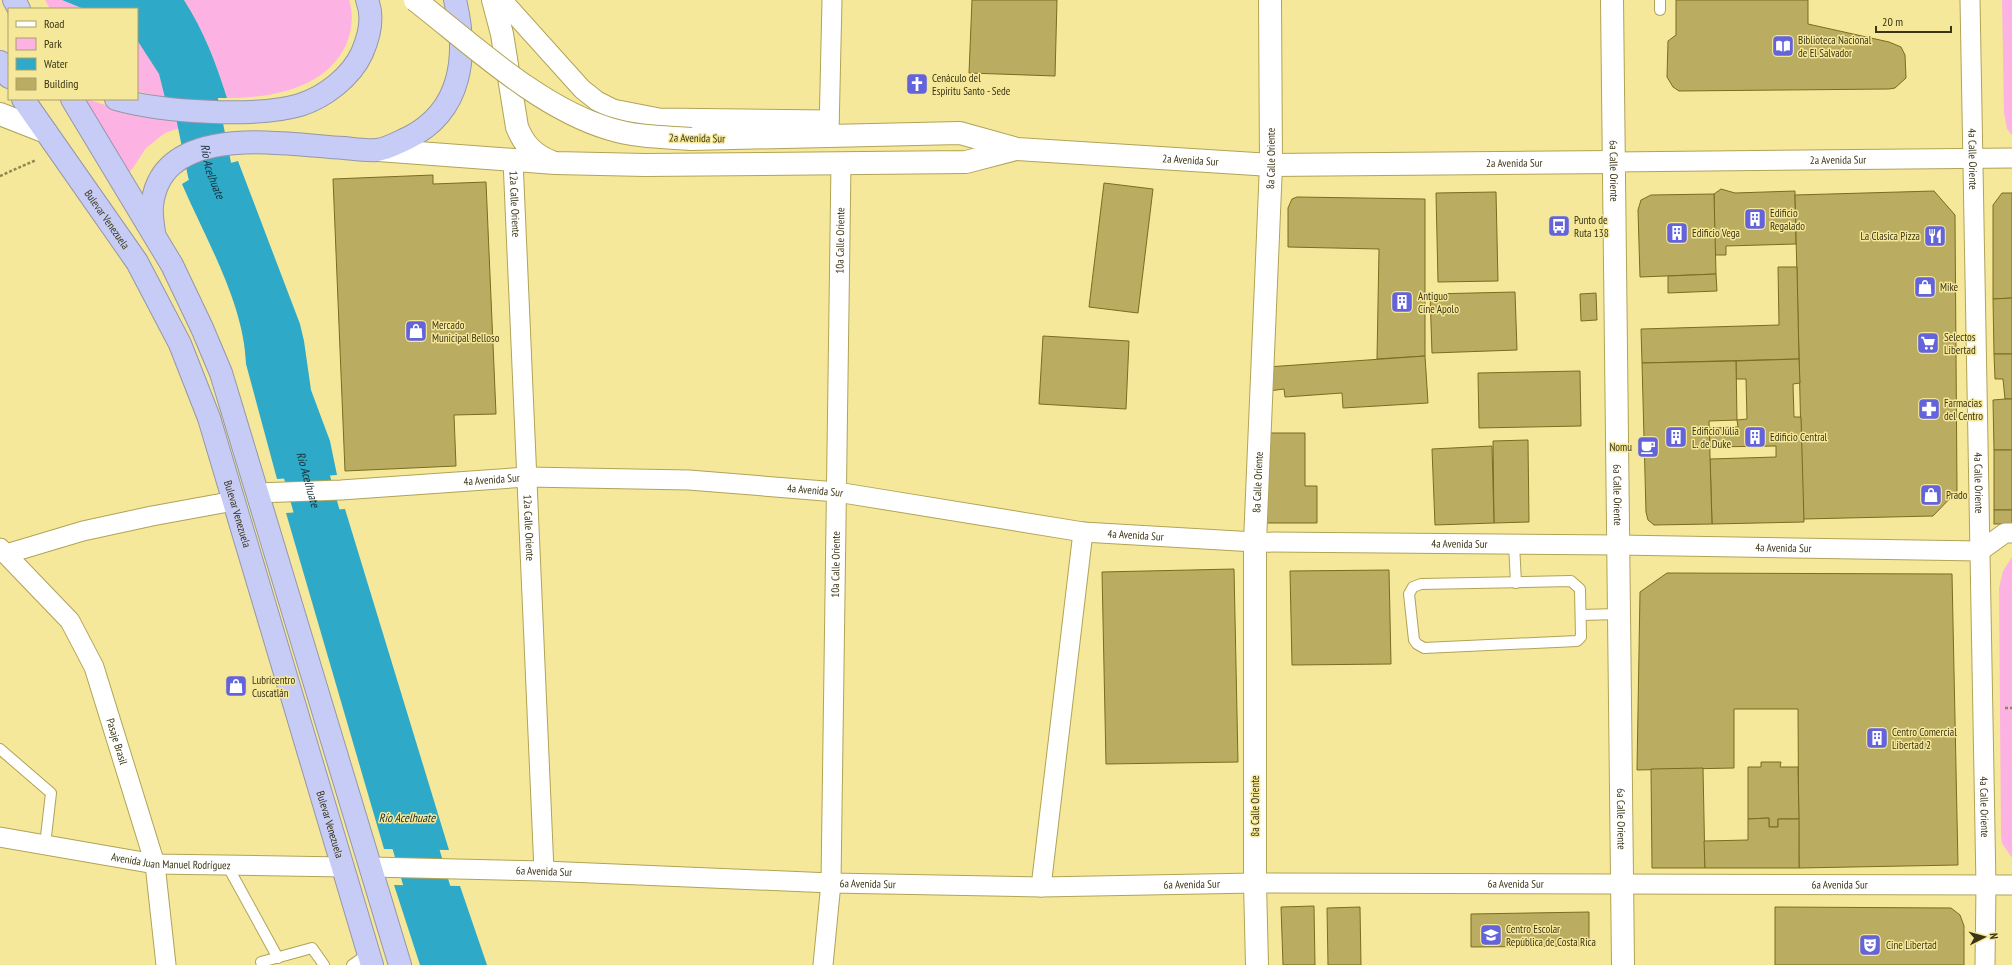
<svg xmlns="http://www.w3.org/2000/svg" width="2012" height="965" viewBox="0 0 2012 965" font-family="'PT Sans Narrow',sans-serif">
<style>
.green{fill:#fcb3e4}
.water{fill:#2fa9c8}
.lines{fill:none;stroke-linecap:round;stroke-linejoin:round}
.river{stroke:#2fa9c8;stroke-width:45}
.building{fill:#baac60;stroke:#7b6d1d}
.lane-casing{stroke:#b1a357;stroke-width:12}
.street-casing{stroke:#b1a357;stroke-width:21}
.secondary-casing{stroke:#b1a357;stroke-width:24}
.highway-casing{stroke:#9597a7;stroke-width:24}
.path{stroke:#8f8651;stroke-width:2.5;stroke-dasharray:3 2;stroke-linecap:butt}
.lane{stroke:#fff;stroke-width:10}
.street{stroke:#fff;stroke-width:19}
.secondary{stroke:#fff;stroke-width:22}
.highway{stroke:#c6ccf5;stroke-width:22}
.secondary-bridge-casing{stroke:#b1a357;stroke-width:24;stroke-linecap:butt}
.secondary-bridge{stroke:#fff;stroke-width:22}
.labels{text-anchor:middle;stroke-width:3;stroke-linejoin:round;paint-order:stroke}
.poi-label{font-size:11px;fill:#3a3515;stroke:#f6e89a;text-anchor:start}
.street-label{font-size:11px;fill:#3a3515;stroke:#f6e89a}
.water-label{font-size:12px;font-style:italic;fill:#173038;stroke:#f6e89a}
</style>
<rect width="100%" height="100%" fill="#f6e89a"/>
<g class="green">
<path d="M45,0h17l22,9h-34z"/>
<path d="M184,0h165c5,14 3,31 -3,45 -21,44 -75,53 -119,53 -11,-35 -23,-67 -43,-98z"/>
<path d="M2002,0h10v135l-5,-6 -3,-16z"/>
<path d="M137,40l22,34 6,24 -28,-7z"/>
<path d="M80,99h7l51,17 46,3 5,4 -3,3 -21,7 -19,15 -13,20 -5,5z"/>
<path d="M2012,557v301l-10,-15 -1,-9 -2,-246 4,-17z"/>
</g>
<g class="water">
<path d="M62,0h122c20,31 32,63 43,98h-62l-6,-24 -22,-34v-31h-53z"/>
<path d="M238,161l62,163 4,17 7,49 19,51 7,34 -60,4 -31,-115c-2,-61 -40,-124 -64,-180l23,-14z"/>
<path d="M345,509l104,341 -65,-1 -98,-336z"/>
<path d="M394,885l66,1 27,79h-67z"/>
</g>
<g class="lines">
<g class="river">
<path id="s1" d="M153,0l18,30 19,44 20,98 22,54"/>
<path id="s2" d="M290,416l43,154"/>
<path d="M399,791l36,123 18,51"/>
</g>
</g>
<g class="building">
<path d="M972,0h85l-2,76 -86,-3z"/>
<path d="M1676,0h132v24l81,18 12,5 4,8 1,23 -11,10 -6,1 -210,2 -6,-4 -6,-10 1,-36 8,-6z"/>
<path d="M433,175v9l53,-2 10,232 -42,1 2,51 -111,5 -12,-292z"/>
<path d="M1104,183l49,6 -15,124 -49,-6z"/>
<path d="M1721,189l14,4 60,-2 1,53 -70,2v9h-11l-1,-61z"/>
<path d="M1934,191l21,24 2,276 -24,25 -130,3 -8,-324z"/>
<path d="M1496,192l2,89 -60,1 -2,-89z"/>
<path d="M2002,193h10v105l-19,1v-94z"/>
<path d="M1714,194l2,80 -76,3 -2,-67 3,-10 10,-5z"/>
<path d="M1297,197l128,2v157l-48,3 2,-110 -91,-2v-39l4,-9z"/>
<path d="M1778,267h19l2,92 -157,4 -1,-34 138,-4z"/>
<path d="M1716,274l1,17 -49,2v-17z"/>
<path d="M1515,292l2,58 -85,3 -2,-59z"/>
<path d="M1596,293l1,27 -16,1 -1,-27z"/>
<path d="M2012,298v56h-18l-1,-55z"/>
<path d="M1043,336l86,5 -3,68 -87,-5z"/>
<path d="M1994,354h18v45h-7l-2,-20h-8z"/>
<path d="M1425,356l3,47 -85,5 -1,-15 -57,4 -1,-8 -15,2 -2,-24z"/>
<path d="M1799,359l1,24 -7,1 1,33h7l3,105 -92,2 -2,-65 66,-2v-11l-67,1v-19l29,-1 -1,-7 10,-1 -1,-40h-10v-18z"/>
<path d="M1736,361l1,59 -28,1 3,103 -58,1 -6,-5 -2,-8 -4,-149z"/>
<path d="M1580,371l1,55 -102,2 -1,-55z"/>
<path d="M2005,399h7v51h-18l-1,-50z"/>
<path d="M1264,433h41v53h12v37h-52z"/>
<path d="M1528,440l1,82 -35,1 -1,-82z"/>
<path d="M1492,446l2,77 -59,2 -3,-76z"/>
<rect x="1994" y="450" width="18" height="60"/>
<rect x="1994" y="510" width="18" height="14"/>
<path d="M1234,569l4,193 -132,2 -4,-192z"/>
<path d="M1389,570l2,94 -99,1 -2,-94z"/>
<path d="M1667,573l285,1 6,291 -159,3 -1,-159h-64v59l-97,2 3,-178z"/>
<path d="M1761,762h20l-1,5h18l1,52h-21v8h-9v-9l-21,1v-52h13z"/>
<path d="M1703,768l2,100h-53l-1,-99z"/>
<path d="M1769,818v9h9v-8h21v49h-94l-1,-27 44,-1v-21z"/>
<path d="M1314,906l1,59h-32l-2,-58z"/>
<path d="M1360,907l1,58h-33l-1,-57z"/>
<path d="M1775,907l176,1 9,7 4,11v39h-189z"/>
<path d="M1589,912v34l-118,1v-33z"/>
</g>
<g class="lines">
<g class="lane-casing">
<g id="lane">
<path d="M1660,0v10"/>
<path d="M1514,544l2,39"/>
<path d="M1571,581l9,8 1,48 -4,4 -153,7 -7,-4 -3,-4 -5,-46 4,-7 8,-3z"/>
<path d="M1581,615l38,-1"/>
<path d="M0,749l51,44 -6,52"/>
<path d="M227,865l51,93"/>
<path d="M261,962l51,-14 12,17"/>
<path d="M352,965l17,-12"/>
</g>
</g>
<g class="street-casing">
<g id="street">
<path d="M502,0l80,89 15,12 16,8 46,9 170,2"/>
<path id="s3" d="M1970,0l16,886 -1,79"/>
<path d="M829,132l3,-132"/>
<path id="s4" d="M513,160l31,711"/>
<path id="s5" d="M1614,162l398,-4"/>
<path id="s6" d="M257,493l84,-3 186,-13 162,3 148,12 246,40 172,10 363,3 362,6 25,-18h7"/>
<path id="s7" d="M0,548l70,73 24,46 61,197 11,101"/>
<path d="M6,554l77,-23 69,-15 82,-15"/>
<path id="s8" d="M0,837l155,27 188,3"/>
<path id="s9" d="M371,867l173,4 287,12 210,4 214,-4 757,2"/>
<path d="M1041,887l42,-355"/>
<path id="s10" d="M823,965l8,-82 10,-720"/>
</g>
</g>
<g class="secondary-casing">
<g id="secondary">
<path d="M493,0l9,34 15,93c7,18 17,28 35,35"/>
<path id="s11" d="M1612,0l11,965"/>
<path d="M0,114l46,18"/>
<path id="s12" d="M691,139l269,-6 57,16 254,16 343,-3"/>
<path d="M378,150l177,13 90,2 321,-3 50,-13"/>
<path id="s13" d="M1257,965l-2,-82v-341l16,-377 -1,-165"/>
</g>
</g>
<g class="highway-casing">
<g id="highway">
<path d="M14,0l5,9"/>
<path d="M0,62l9,15"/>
<path id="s14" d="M23,99l114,163 43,82 29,74 163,547"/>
<path d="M72,99l100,166 30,63 19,45 179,592"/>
<path d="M116,99c45,13 139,19 184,6 25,-8 51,-28 62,-52 7,-16 12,-36 5,-53"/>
<path d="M154,233c-1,-9 -3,-18 -2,-27 9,-86 134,-61 192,-58 10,1 23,3 33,2 10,-1 22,-8 31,-12 55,-27 60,-84 47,-138"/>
</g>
</g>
<g class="path">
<path d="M0,176l36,-16"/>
<path d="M2005,708h7"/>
</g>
<use href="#lane" class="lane"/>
<use href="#street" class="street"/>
<use href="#secondary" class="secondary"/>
<use href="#highway" class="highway"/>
<g class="secondary-bridge-casing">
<path id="secondary-bridge" d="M415,0c58,45 124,108 195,129 26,8 54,8 81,10"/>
</g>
<use href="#secondary-bridge" class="secondary-bridge"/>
</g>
<defs>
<g id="library-square" transform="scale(1.15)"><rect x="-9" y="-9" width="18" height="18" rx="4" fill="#6363db" stroke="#f6e89a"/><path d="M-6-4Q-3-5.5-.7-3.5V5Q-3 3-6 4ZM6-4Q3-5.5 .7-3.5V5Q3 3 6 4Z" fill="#fff"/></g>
<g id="church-square" transform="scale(1.15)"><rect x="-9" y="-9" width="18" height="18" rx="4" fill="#6363db" stroke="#f6e89a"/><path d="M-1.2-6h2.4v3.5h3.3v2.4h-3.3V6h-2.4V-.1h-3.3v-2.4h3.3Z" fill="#fff"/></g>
<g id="building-square" transform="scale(1.15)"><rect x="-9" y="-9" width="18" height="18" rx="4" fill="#6363db" stroke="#f6e89a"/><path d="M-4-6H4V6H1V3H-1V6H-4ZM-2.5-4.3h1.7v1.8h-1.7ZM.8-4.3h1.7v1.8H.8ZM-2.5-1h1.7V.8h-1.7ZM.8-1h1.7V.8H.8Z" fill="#fff"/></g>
<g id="bus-square" transform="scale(1.15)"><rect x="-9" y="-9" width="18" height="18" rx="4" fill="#6363db" stroke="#f6e89a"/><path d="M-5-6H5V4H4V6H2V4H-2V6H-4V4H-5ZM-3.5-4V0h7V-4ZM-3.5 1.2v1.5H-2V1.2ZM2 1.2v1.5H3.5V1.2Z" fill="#fff"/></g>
<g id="restaurant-square" transform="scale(1.15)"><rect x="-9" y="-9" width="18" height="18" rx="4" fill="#6363db" stroke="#f6e89a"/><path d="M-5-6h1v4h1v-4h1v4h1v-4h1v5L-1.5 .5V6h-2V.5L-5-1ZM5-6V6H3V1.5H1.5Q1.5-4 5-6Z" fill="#fff"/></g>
<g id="shop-square" transform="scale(1.15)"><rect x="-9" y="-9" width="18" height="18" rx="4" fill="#6363db" stroke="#f6e89a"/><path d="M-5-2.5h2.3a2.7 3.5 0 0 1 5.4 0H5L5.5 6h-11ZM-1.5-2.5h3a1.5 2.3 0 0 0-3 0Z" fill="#fff"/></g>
<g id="supermarket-square" transform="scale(1.15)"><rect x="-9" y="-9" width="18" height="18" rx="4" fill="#6363db" stroke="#f6e89a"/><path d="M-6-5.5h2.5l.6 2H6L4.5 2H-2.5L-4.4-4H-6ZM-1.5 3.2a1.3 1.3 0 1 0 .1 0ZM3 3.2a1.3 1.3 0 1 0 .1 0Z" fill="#fff"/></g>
<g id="pharmacy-square" transform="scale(1.15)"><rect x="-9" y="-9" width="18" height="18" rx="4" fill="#6363db" stroke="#f6e89a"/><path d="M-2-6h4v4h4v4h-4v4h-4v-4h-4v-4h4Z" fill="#fff"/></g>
<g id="cafe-square" transform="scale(1.15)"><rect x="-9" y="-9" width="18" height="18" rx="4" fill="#6363db" stroke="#f6e89a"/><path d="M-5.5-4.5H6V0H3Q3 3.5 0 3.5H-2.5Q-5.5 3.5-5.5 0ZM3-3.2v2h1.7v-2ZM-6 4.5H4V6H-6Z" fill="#fff"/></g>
<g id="school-square" transform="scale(1.15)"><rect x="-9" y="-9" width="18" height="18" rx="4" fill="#6363db" stroke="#f6e89a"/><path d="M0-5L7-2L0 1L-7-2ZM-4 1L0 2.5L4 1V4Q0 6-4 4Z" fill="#fff"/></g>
<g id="theatre-square" transform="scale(1.15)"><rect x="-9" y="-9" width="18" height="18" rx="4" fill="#6363db" stroke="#f6e89a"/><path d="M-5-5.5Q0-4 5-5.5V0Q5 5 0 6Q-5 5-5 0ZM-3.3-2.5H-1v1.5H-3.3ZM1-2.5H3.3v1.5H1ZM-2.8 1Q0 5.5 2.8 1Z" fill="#fff"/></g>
</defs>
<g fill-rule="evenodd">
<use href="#library-square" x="1783" y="46"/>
<use href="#church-square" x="917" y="84"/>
<use href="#building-square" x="1755" y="219"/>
<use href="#bus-square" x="1559" y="226"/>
<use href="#building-square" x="1677" y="233"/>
<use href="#restaurant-square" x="1935" y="236"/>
<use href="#shop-square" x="1925" y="287"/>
<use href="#building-square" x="1402" y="302"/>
<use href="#shop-square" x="416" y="331"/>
<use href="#supermarket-square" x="1928" y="343"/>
<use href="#pharmacy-square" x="1929" y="409"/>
<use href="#building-square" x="1676" y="437"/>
<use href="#building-square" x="1755" y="437"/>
<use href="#cafe-square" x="1648" y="447"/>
<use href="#shop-square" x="1931" y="495"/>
<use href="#shop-square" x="236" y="686"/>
<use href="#building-square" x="1877" y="738"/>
<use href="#school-square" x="1491" y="935"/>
<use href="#theatre-square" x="1870" y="945"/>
</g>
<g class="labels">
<g class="poi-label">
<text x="1798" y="44">Biblioteca Nacional<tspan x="1798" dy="13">de El Salvador</tspan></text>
<text x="932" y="82">Cenáculo del<tspan x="932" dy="13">Espiritu Santo - Sede</tspan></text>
<text x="1770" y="217">Edificio<tspan x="1770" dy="13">Regalado</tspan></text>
<text x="1574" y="224">Punto de<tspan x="1574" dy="13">Ruta 138</tspan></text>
<text x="1692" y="237">Edificio Vega</text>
<text x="1920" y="240" text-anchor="end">La Clasica Pizza</text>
<text x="1940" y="291">Mike</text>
<text x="1418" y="300">Antiguo<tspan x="1418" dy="13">Cine Apolo</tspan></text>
<text x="432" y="329">Mercado<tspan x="432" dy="13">Municipal Belloso</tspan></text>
<text x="1944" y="341">Selectos<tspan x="1944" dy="13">Libertad</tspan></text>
<text x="1944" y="407">Farmacias<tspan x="1944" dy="13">del Centro</tspan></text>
<text x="1692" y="435">Edificio Julia<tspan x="1692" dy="13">L. de Duke</tspan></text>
<text x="1770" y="441">Edificio Central</text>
<text x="1632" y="451" text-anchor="end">Nomu</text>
<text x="1946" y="499">Prado</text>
<text x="252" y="684">Lubricentro<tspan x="252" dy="13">Cuscatlán</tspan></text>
<text x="1892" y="736">Centro Comercial<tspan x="1892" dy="13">Libertad 2</tspan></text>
<text x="1506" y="933">Centro Escolar<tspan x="1506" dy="13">República de Costa Rica</tspan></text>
<text x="1886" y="949">Cine Libertad</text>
</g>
<g class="street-label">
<text transform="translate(697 138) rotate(1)" y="4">2a Avenida Sur</text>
<text dy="4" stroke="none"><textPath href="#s13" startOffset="807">8a Calle Oriente</textPath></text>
<text dy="4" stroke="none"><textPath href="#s5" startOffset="224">2a Avenida Sur</textPath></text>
<text dy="4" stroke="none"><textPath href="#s3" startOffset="159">4a Calle Oriente</textPath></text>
<text dy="4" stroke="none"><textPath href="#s12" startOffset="502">2a Avenida Sur</textPath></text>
<text dy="4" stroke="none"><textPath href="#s12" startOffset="826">2a Avenida Sur</textPath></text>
<text dy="4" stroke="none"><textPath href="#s11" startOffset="171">6a Calle Oriente</textPath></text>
<text dy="4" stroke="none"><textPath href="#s4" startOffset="44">12a Calle Oriente</textPath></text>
<text dy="4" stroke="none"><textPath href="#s14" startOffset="147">Bulevar Venezuela</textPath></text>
<text dy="4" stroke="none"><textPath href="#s10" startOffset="725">10a Calle Oriente</textPath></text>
<text dy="4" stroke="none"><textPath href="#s6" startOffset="235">4a Avenida Sur</textPath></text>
<text dy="4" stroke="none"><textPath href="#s13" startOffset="483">8a Calle Oriente</textPath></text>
<text dy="4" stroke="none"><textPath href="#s3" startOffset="483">4a Calle Oriente</textPath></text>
<text dy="4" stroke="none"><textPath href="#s6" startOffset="559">4a Avenida Sur</textPath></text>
<text dy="4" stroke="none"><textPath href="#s11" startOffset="495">6a Calle Oriente</textPath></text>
<text dy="4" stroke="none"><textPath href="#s14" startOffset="471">Bulevar Venezuela</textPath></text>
<text dy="4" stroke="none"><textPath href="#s4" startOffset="368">12a Calle Oriente</textPath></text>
<text dy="4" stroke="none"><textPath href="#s6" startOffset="883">4a Avenida Sur</textPath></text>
<text dy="4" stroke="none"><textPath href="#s6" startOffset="1207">4a Avenida Sur</textPath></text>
<text dy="4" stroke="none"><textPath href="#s6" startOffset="1531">4a Avenida Sur</textPath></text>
<text dy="4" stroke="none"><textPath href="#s10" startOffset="401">10a Calle Oriente</textPath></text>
<text dy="4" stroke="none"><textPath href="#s7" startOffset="231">Pasaje Brasil</textPath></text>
<text transform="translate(1255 806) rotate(-90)" y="4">8a Calle Oriente</text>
<text dy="4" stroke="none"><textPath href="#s3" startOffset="807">4a Calle Oriente</textPath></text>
<text dy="4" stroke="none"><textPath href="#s11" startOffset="819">6a Calle Oriente</textPath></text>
<text dy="4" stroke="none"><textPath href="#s14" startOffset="795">Bulevar Venezuela</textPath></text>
<text dy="4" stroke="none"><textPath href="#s8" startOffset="173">Avenida Juan Manuel Rodríguez</textPath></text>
<text dy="4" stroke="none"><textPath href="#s9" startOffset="173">6a Avenida Sur</textPath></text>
<text dy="4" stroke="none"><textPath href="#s9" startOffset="497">6a Avenida Sur</textPath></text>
<text dy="4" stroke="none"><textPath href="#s9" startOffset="821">6a Avenida Sur</textPath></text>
<text dy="4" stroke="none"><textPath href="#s9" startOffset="1145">6a Avenida Sur</textPath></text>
<text dy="4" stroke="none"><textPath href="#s9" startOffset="1469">6a Avenida Sur</textPath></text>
</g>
<g class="water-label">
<text dy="4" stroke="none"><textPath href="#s1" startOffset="183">Río Acelhuate</textPath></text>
<text dy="4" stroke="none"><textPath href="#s2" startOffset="66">Río Acelhuate</textPath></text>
<text x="407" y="822">Río Acelhuate</text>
</g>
</g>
<rect x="8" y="8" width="130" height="92" fill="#f6e89a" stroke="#aba065"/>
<rect x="16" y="21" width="20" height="6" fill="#ffffff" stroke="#aba065"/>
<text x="44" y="28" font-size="12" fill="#3a3515">Road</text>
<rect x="16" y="38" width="20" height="12" fill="#fcb3e4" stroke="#aba065"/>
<text x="44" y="48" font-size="12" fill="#3a3515">Park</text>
<rect x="16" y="58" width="20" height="12" fill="#2fa9c8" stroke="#aba065"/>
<text x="44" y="68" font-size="12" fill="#3a3515">Water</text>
<rect x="16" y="78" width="20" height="12" fill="#baac60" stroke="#aba065"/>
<text x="44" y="88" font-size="12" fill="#3a3515">Building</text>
<g transform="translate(1984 937) rotate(84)" stroke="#f6e89a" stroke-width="3" paint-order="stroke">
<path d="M0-3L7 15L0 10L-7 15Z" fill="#3a3515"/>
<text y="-6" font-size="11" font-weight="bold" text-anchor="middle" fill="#3a3515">N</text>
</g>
<path d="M1876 26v6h75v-6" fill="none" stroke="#3a3515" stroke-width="2"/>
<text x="1882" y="26" font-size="12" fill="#3a3515" stroke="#f6e89a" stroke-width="3" paint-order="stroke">20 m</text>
</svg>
